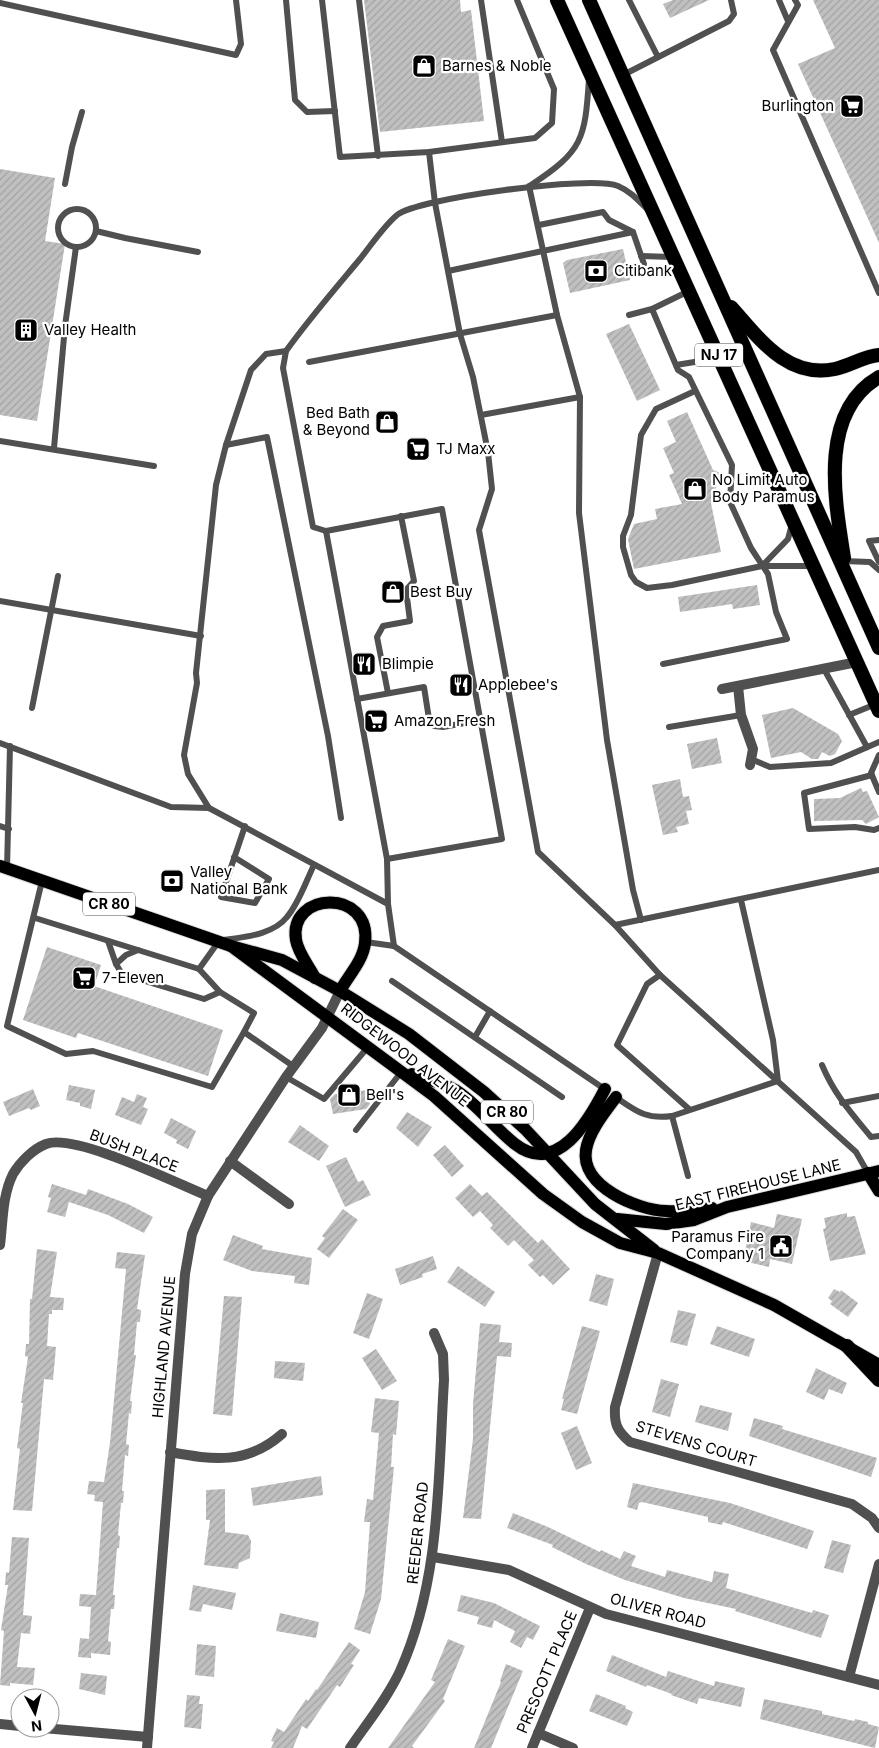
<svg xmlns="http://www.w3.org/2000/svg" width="879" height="1748" viewBox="0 0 879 1748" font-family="Inter,sans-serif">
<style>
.building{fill:url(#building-hatch)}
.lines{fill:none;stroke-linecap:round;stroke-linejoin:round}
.primary-casing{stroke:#dbdbdb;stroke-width:14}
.trunk-casing{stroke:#dbdbdb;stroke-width:15}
.service{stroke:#505050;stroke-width:6}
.minor{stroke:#505050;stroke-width:10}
.tertiary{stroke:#505050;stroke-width:10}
.primary{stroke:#000;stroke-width:12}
.trunk{stroke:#000;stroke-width:14}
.labels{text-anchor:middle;stroke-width:4.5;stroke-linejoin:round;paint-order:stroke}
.shield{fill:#fff;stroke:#4c4c4c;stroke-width:1}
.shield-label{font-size:14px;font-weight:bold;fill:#000}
.poi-label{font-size:15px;fill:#000;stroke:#fff;text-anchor:start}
.street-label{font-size:15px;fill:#000;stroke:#fff}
</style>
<defs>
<pattern id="building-hatch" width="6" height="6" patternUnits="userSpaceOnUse" patternTransform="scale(1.25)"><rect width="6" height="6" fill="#c0c0c0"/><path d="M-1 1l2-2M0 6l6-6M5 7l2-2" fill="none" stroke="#a3a3a3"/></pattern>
</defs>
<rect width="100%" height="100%" fill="#fff"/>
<g class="building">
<path d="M364,0h96l1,12 10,-2 13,111 -104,11z"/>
<path d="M673,0h36l-39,18 -7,-14z"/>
<path d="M813,0h66v243l-81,-179 37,-16z"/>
<path d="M0,169l55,9 -10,63 20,3 -28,177 -37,-6z"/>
<path d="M623,249l7,31 -60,13 -7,-30 4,-3z"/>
<path d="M629,324l31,66 -23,11 -31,-67z"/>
<path d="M687,412l26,58 8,3 -10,30 10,49 -87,17 -6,-30 6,-15 23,-5 -2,-10 27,-5 -13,-29 5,-2 -11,-25 13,-6 -9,-21z"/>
<path d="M757,585l3,20 -27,4 -1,-5 -52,8 -2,-15z"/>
<path d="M793,708l45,26 4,7 -7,13 -5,2 -8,-4 -4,7h-6l-11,-7 -30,6 -9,-43z"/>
<path d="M717,738l5,25 -30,6 -5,-25z"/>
<path d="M680,779l3,18 6,-1 3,14 -6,1 3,13 -13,3 2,5 -15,3 -11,-50z"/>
<path d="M861,788l2,4 4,-1 12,26 -13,7 -4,-4 -48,1v-22l26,-1z"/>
<path d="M47,947l54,18 -7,21 129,44 -15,46 -130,-43 -2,5 -53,-18z"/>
<path d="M69,1085l26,5 -4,19 -11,-3v-3l-14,-3z"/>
<path d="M33,1089l7,17 -9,4 -2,-2 -20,8 -6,-14z"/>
<path d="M368,1090l2,14 -4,5 -33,5 -3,-15 5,-5z"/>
<path d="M137,1094l10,4 -4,9 5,2 -7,16 -26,-10 7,-18 12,5z"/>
<path d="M407,1112l25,15 -14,20 -22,-19z"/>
<path d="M171,1118l25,13 -8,18 -12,-6 1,-3 -13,-7z"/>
<path d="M300,1125l29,21 -10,15 -31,-19z"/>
<path d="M445,1145l19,21 -12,11 -19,-22z"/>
<path d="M346,1157l12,25 5,-2 8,15 -26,12 -19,-41z"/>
<path d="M52,1184l34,11 2,-6 40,15 25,13 -9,16 -36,-18 -39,-13 -4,15 -18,-5 4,-14 -3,-1z"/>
<path d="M470,1184l12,12 5,-4 51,51 4,-4 28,30 -17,16 -10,-10 -3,2 -12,-12 6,-5 -20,-20 -6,6 -18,-18 3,-3 -13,-14 -7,6 -18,-19z"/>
<path d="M343,1209l15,11 -29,38 -12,-9 8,-11 -3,-2z"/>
<path d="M847,1213v4l8,-1 11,38 -36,7 -7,-32 3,-1 -2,-10z"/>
<path d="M777,1214l25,5 -10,45 -22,-5 -1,8 -26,-6 8,-39 23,6z"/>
<path d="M233,1235l30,11 -1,3 50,9 -3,27 -15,-2 1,-7 -43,-5 -29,-11z"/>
<path d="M37,1249l20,3 -7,45 14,1 -1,12h-11v4h-3l-2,32 9,1 -3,33 -9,-1 -12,132 -19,-1 7,-61 -3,-1 6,-45h-2l7,-46 -3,-1 1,-12h3l1,-45h2z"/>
<path d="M117,1252l28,3 -8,54 4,1 -1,12h-3l-3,33h2l-6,46h2l-1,13 -2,-1 -3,31 3,1 -1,11 -3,-1 -3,36h2l-1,12h-2l-3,32 2,1 -1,12h-2l-4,47h2l-1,14h-3l-3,32 3,1 -1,13 -19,-2v5l-13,-1 2,-19 9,1 2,-32 -12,-1 1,-12 16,1 7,-93 -9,-1 1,-6 -8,-1 2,-13 15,1 6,-39 16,-174 -11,-1z"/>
<path d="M433,1256l4,13 -15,5 1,3 -23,8 -5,-16z"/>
<path d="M458,1266l37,26 -10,15 -38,-25z"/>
<path d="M596,1274l18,5 -7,27 -18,-5z"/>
<path d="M834,1289l6,3 1,-2 17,13 -10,14 -18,-13 2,-3 -4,-3z"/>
<path d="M367,1293l16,6 -14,40 -16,-6z"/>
<path d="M224,1296l18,1 -10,119 -19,-2z"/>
<path d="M678,1310l18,4 -9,32 -17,-4z"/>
<path d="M480,1323l21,2 -2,17 13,1 -1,14 -14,-1 -16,163 -18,-1 10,-79v-35z"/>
<path d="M582,1326l18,5 -23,83 -16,-4 3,-11h-2z"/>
<path d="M717,1326l38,13 -6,18 -39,-13z"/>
<path d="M376,1349l21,32 -15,9 -20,-32z"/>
<path d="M275,1361l30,2 -2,18 -29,-3z"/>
<path d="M816,1368l31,15 -5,11 -13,-5 -5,11 -18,-8z"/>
<path d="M661,1379l18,5 -9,33 -18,-5z"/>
<path d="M375,1398l24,3 -3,34 -3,-1 -2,33h3l-13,132 -11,35 -16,-5 11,-37 5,-70h-6l3,-23 6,1 6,-67 -8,-1z"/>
<path d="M700,1405l32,8 -4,18 -33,-9z"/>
<path d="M754,1418l29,8 -1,3 95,29 -6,19 -122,-41z"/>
<path d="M577,1426l15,37 -16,7 -15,-37z"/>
<path d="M321,1476l2,19 -70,11 -2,-18z"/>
<path d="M633,1483l97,20 84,28 -7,18 -84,-27 -1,3 -14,-3v-5l-66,-15 -3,1 -2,7 -10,-3z"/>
<path d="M225,1489v43l23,3 3,6 -1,17 -11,5 -1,6 -34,-4 6,-45h-4v-30z"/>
<path d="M513,1513l35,14 52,25 1,-2 19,9 4,-8 12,5 -5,10 34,11 2,-7 45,12 2,-11 15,3 -3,14 86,25 1,-3 16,5 -8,23 -86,-27 1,-2 -52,-11 -59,-18 -39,-16 -34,-17 1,-2 -46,-17z"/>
<path d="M12,1537l17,1 -6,77 9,1 -2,18 -9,-1 -4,34 18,1 -2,17 -23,-2v3l-10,-1 4,-54 -3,-1 7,-45h-3l1,-13 3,1z"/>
<path d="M832,1540l19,5 -8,28 -19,-5z"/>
<path d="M193,1585l43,8 -4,17 -29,-6 -2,8 -12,-2z"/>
<path d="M461,1595l33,8 46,23 -7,14 -6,-3 -6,11 -11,-6 5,-11 -21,-11 -2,8 -15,-4 2,-7 -22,-6z"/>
<path d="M280,1613l39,9 -3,16 -40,-7z"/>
<path d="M448,1639l17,7 -22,53 2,2 -33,45 2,2h-26l47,-66 -4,-2z"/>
<path d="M349,1642l11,8 -9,14 3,1 -14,22 -3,-2 -30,44 -5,-3 -9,22h-22l3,-6 -3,-1 6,-13 7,4 22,-33 2,2 8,-12 1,1z"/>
<path d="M197,1644l19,2 -2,31 -19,-2z"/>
<path d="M612,1655l54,22 2,-6 46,15 1,-5 30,7 -4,19 -42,-9 -2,6 -26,-9 1,-1 -25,-9 -1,2 -40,-16z"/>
<path d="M506,1664l17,7 -32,77h-17l27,-66 -1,-1z"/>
<path d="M81,1673l26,3 -2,19 -26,-6z"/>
<path d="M596,1694l30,12 -1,2 8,4 -6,14 -38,-15z"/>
<path d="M187,1695l13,1 -1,8h4l-2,25 -17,-2z"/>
<path d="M764,1699l58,12v3l32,7 1,-2 13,3v2l11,3 -4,21 -115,-29z"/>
</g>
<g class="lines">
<g class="primary-casing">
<g id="primary">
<path d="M0,866l231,80 51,14 58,31 69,43 75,58 41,37 70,75 59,46"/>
<path d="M231,946l203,150 109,98 39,28 38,21 38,10 116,52 105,60"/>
<path d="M315,978c-6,-12 -17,-25 -19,-38 -8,-49 76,-52 69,3 -2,18 -17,33 -25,48"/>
<path d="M412,1074c13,5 31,8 43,16 23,14 39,38 60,54 42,33 74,-24 90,-55"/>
<path d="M616,1097c-11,15 -27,34 -30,53 -6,36 51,60 80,61 16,1 31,-1 46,-3"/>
<path d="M868,1173l11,18"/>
<path d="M617,1219l49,5 28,-4 33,-13 152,-36"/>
</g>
</g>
<g class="trunk-casing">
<g id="trunk">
<path d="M557,0l322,711"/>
<path d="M589,0l290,648"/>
<path d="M731,307c28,31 56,72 104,62 15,-3 29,-13 44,-14"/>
<path d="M844,558c-9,-57 -26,-146 35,-181"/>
<path d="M847,1346l32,34"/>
</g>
</g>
<g class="service">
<path d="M286,0l9,100 12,12 28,-1"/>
<path d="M322,0l18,157 89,-5 106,-14 17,-15 2,-34 -37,-89"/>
<path d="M359,0l19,156"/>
<path d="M481,0l21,142"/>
<path d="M629,0l29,57"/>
<path d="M779,0l9,21"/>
<path d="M795,0l3,5 -25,45 106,243"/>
<path d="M0,3l236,52 5,-11 -5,-44"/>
<path d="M623,75l106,-54 5,-7 -3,-14"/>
<path d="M429,152l6,51 25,131 13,43 15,75 4,37 -13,41 59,322 77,73 45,50 196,177 12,21"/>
<path d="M65,184l7,-37 10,-35"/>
<path d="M531,185c52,-34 54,-46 58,-106"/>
<path d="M529,186l28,129 23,82 -1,116 28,227 26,150 8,30"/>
<circle cx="77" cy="228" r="19"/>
<path d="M539,225l64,-13 6,8 24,12 11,32"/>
<path d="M96,231l29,7 73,14"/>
<path d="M641,256l31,1"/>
<path d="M448,271l185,-39"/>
<path d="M652,309l26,61 11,7 43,88 -2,37 21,46 17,26 8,38 11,27 -124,25"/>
<path d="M629,315l23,-6 37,-18"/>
<path d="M309,362l248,-47"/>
<path d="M676,365l43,-7"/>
<path d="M695,391l-39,18 -15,26 -10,80 -8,21v11l8,28 5,7 11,6 25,-3 90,-19"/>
<path d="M481,415l99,-18"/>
<path d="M0,441l154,25"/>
<path d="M226,445l41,-8 61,299 13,82"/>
<path d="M54,448l11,-122 11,-79"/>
<path d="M792,524l-4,15 -26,27h52"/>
<path d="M326,531l61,328 1,45"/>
<path d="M879,540l-10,1 10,21"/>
<path d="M843,561l27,1 9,8"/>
<path d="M0,601l201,35"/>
<path d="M824,669l43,78"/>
<path d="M388,693l-11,-56 6,-11 27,-5 -4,-31 8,-9 -13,-65"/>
<path d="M357,699l67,-12 5,32 5,7 9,1 38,-7"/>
<path d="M32,708l26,-132"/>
<path d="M849,715l27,-11"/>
<path d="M669,727l72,-12"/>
<path d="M0,743l171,64 38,1 179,96 6,42"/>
<path d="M879,755l-8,18 8,19"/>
<path d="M751,759l19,8 61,-4 48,-21"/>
<path d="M872,775l-68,18 5,36 46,-2 19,3 5,-2"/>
<path d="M209,808l-21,-34 -4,-19 13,-72 -1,-10 20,-188 10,-40 25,-75 15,-16 20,-3"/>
<path d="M0,826l9,3"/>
<path d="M234,857l35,22 -14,24 -34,-6 24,-71"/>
<path d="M387,859l115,-20 -60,-330 -116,22 -13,-4 -30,-159 3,-17c23,-32 49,-62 74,-92 12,-15 23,-32 37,-44 21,-17 194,-40 221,-29 12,5 20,14 29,23"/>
<path d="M7,869l3,-123"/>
<path d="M42,881l-35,145 59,28 27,-3 119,36 32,-55 49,34"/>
<path d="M35,918l164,51 21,23 34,21 -10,19"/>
<path d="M615,925l264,-55"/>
<path d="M108,941l8,23 6,10 82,25 16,-7"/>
<path d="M366,942l28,4 212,144"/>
<path d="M116,964l10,-9 12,-5"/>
<path d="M199,969l20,-28c22,-4 53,-5 68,-24 12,-14 19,-36 27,-52"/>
<path d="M660,975l-13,9 -30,61 72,64"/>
<path d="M392,981l170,116"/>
<path d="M475,1037l15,-26"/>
<path d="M822,1065c12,29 30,49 49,72l8,-1"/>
<path d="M286,1077l38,22 44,-52"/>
<path d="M614,1096c21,14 31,24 58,20l106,-35 -5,-41 -32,-140"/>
<path d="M842,1103l37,-7"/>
<path d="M672,1116l16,60"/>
<path d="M356,1130l46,-59"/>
</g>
<g class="minor">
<path d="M738,686l3,29 12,34 -3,16"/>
<path d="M722,689l135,-27"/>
<path d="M230,1161l59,43"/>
<path d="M0,1245c3,-23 2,-49 13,-71 7,-12 20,-25 33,-30 29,-11 130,39 162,52"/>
<path d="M658,1253l-43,154c-1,17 2,24 15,35l222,62 20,14 7,10"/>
<path d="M170,1452c43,8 77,13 112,-18"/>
<path d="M433,1557l76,13 97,44 273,71"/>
<path d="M849,1677l30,-113"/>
<path d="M0,1724l20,2"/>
<path d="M43,1728l105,9"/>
<path d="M538,1733l35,15"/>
<path d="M350,1748c17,-25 37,-49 50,-77 41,-91 38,-193 44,-291l-1,-26 -9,-21"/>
<path d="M532,1748l58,-140"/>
</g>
<path class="tertiary" d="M147,1748l38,-474 7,-40 16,-38 78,-119 36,-49 18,-37"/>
<use href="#primary" class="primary"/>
<use href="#trunk" class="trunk"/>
</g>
<defs>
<g id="shop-square" transform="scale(1.25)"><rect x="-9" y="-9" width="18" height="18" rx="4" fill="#000" stroke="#fff"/><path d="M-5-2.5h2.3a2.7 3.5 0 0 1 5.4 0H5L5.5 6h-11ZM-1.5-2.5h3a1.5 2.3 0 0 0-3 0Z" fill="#fff"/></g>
<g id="supermarket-square" transform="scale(1.25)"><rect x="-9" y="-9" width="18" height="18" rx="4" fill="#000" stroke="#fff"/><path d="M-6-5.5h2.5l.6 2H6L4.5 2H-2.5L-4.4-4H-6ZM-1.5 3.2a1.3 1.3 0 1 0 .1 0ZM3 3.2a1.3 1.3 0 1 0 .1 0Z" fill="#fff"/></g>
<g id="bank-square" transform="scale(1.25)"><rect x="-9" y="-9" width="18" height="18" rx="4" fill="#000" stroke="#fff"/><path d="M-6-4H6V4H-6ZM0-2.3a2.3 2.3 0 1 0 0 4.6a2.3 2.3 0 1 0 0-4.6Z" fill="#fff"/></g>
<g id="building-square" transform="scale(1.25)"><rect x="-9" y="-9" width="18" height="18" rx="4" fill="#000" stroke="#fff"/><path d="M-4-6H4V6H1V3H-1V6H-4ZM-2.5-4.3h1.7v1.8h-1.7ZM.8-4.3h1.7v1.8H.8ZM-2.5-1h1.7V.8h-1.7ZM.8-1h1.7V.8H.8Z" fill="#fff"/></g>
<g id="restaurant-square" transform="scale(1.25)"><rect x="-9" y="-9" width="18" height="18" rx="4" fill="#000" stroke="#fff"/><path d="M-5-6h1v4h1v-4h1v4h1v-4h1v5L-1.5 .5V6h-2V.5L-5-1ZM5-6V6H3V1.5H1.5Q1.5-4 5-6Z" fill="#fff"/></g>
<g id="civic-square" transform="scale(1.25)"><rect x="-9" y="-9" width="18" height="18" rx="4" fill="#000" stroke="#fff"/><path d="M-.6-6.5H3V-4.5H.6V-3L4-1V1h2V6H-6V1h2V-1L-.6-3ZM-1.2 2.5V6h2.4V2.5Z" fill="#fff"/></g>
</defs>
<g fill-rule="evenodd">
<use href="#shop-square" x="424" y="66"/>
<use href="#supermarket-square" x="852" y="106"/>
<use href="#bank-square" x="596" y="271"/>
<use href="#building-square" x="26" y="330"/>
<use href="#shop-square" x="387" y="422"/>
<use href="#supermarket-square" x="418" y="449"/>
<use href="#shop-square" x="695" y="489"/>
<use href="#shop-square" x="393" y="592"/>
<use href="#restaurant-square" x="364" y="664"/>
<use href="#restaurant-square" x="461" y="685"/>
<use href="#supermarket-square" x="376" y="721"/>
<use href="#bank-square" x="172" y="881"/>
<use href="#supermarket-square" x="84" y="978"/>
<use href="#shop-square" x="349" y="1095"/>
<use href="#civic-square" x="781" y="1246"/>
</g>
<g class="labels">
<g class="shield">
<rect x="695" y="343.5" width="48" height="23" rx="4"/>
<rect x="83" y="892.5" width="52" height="23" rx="4"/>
<rect x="481" y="1100.5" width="52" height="23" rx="4"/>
</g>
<g class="shield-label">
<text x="719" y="360">NJ 17</text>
<text x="109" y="909">CR 80</text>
<text x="507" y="1117">CR 80</text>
</g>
<g class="poi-label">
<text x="442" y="71">Barnes &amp; Noble</text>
<text x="834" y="111" text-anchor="end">Burlington</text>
<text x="614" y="276">Citibank</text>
<text x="44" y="335">Valley Health</text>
<text x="370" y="418" text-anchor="end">Bed Bath<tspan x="370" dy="17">&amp; Beyond</tspan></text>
<text x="436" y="454">TJ Maxx</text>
<text x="712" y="485">No Limit Auto<tspan x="712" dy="17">Body Paramus</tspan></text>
<text x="410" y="597">Best Buy</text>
<text x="382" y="669">Blimpie</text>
<text x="478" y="690">Applebee's</text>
<text x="394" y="726">Amazon Fresh</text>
<text x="190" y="877">Valley<tspan x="190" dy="17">National Bank</tspan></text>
<text x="102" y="983">7-Eleven</text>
<text x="366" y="1100">Bell's</text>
<text x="764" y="1242" text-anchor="end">Paramus Fire<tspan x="764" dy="17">Company 1</tspan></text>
</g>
<g class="street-label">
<text transform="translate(405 1055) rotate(38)" y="5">RIDGEWOOD AVENUE</text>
<text transform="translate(134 1151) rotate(21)" y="5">BUSH PLACE</text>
<text transform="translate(758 1185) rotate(-14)" y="5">EAST FIREHOUSE LANE</text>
<text transform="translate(164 1347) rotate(-85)" y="5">HIGHLAND AVENUE</text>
<text transform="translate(696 1444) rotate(17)" y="5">STEVENS COURT</text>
<text transform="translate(418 1533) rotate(-84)" y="5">REEDER ROAD</text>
<text transform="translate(658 1611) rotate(15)" y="5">OLIVER ROAD</text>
<text transform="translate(547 1672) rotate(-67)" y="5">PRESCOTT PLACE</text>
</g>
</g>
<g transform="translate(35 1713) rotate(173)"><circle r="24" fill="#ffffff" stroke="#999999"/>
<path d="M0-4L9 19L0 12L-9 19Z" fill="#000000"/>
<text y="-8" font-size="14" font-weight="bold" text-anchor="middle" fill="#000000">N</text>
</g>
</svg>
